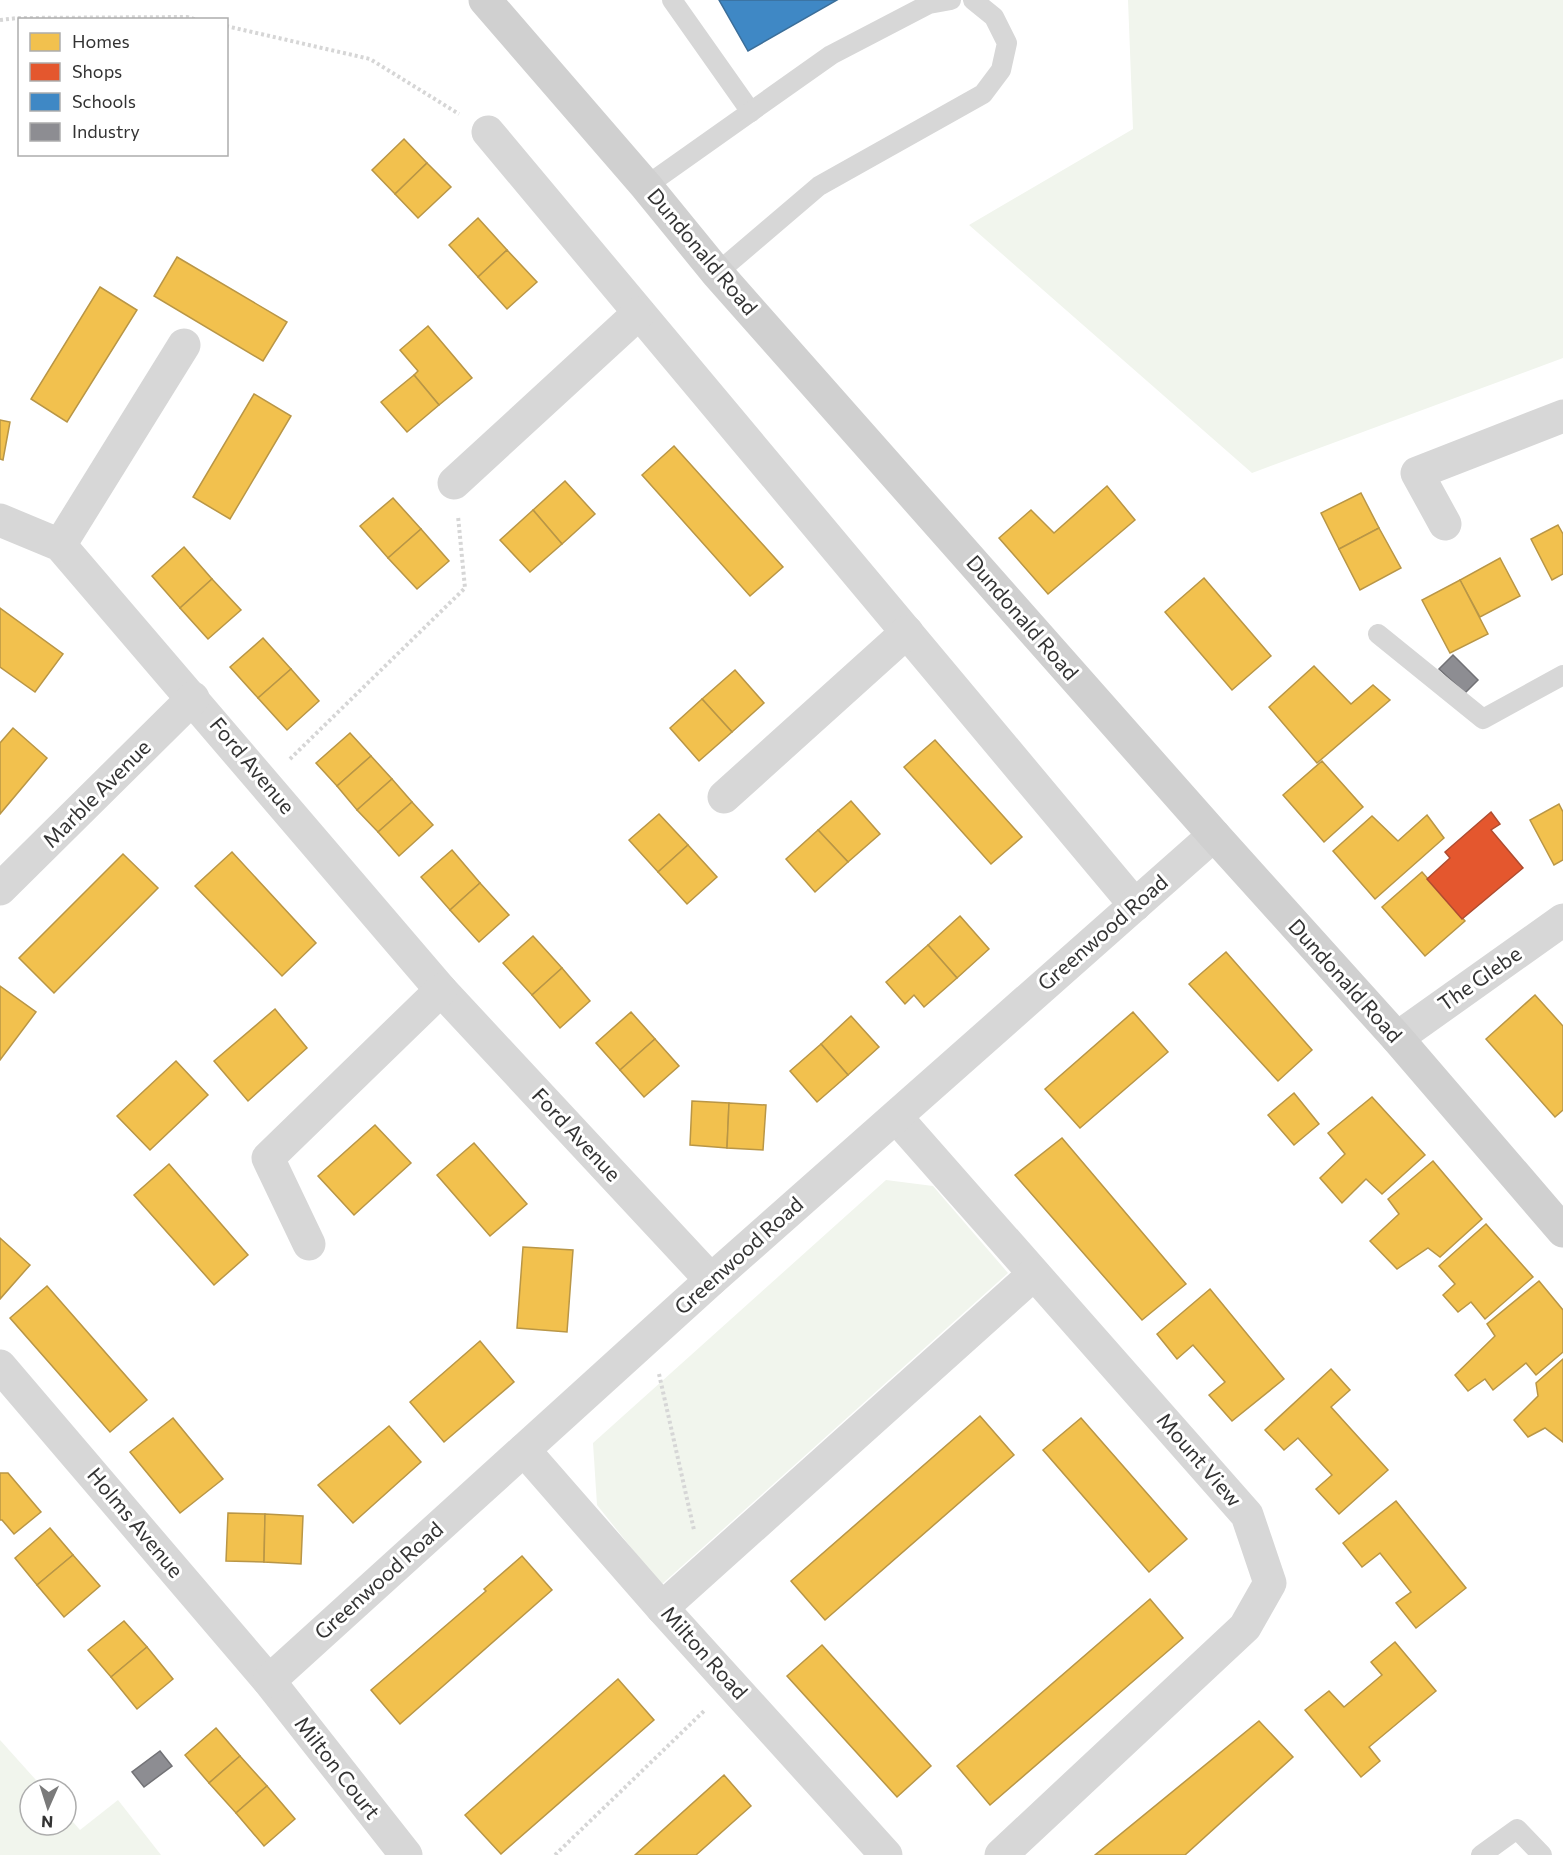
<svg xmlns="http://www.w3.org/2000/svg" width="1563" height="1855" viewBox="0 0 1563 1855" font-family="Commissioner,sans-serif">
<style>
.green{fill:#f1f5ed}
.homes{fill:#f2c14e;stroke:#b99646;stroke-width:1.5}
.shops{fill:#e4572e;stroke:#af4c30;stroke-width:1.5}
.schools{fill:#3f88c5;stroke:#3b6e99;stroke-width:1.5}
.industry{fill:#8d8d92;stroke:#727276;stroke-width:1.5}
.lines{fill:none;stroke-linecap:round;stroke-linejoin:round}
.path{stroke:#d6d6d6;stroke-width:4;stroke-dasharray:3 3;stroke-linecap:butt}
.service{stroke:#d7d7d7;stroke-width:20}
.minor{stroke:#d7d7d7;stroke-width:33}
.secondary{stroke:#d0d0d0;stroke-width:33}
.labels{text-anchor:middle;stroke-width:6;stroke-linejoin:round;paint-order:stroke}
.street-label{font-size:21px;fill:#333;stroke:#fff}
</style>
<rect width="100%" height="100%" fill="#fff"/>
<g class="green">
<path d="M1128,0h435v358l-311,115 -283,-248 164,-96z"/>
<path d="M886,1180l47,6 75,87 -347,312 -64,-80 -4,-62z"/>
<path d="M0,1740l44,49h-14v36h36v-11l14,16 38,-30 43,55h-161z"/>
</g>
<g class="homes">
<path d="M404,139l23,24 -32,31 -23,-24z"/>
<path d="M427,163l24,24 -33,31 -23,-24z"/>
<path d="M478,218l29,32 -29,27 -29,-32z"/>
<path d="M507,250l30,32 -30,27 -29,-32z"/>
<path d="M177,257l110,65 -24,39 -109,-65z"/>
<path d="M100,287l37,23 -70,112 -36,-23z"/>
<path d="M428,326l44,52 -33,27 -25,-30 4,-4 -18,-21z"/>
<path d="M414,375l25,30 -32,27 -26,-30z"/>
<path d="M254,394l37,22 -61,103 -37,-22z"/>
<path d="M0,420l10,2 -7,38 -3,-1z"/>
<path d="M674,446l109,121 -33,29 -108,-121z"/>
<path d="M565,481l30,33 -33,30 -29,-34z"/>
<path d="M1107,486l28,34 -87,74 -49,-56 32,-28 23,23z"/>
<path d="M1361,493l18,35 -40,21 -18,-36z"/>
<path d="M393,498l28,31 -33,29 -28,-32z"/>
<path d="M533,510l29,34 -32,28 -30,-32z"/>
<path d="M1558,525l5,9v40l-11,6 -21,-41z"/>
<path d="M1379,528l22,40 -41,22 -21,-41z"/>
<path d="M421,529l28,32 -32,28 -29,-31z"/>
<path d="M184,547l28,32 -32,29 -28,-32z"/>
<path d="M1500,558l20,38 -40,21 -20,-37z"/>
<path d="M1204,578l67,78 -39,34 -67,-78z"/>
<path d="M212,579l29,31 -33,29 -28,-31z"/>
<path d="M1460,580l28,54 -38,19 -28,-53z"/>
<path d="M0,608l63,46 -28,38 -35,-25z"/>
<path d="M263,638l28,31 -33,29 -28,-31z"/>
<path d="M1314,666l37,38 22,-19 17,15 -73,63 -48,-56z"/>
<path d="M291,669l28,32 -32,29 -29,-32z"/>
<path d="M735,670l29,33 -32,29 -30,-33z"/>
<path d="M702,699l30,33 -33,29 -29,-33z"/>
<path d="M13,728l34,30 -47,56v-71z"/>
<path d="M350,733l21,23 -34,30 -21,-23z"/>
<path d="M935,740l87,97 -31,27 -87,-97z"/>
<path d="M371,756l21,23 -35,31 -20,-24z"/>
<path d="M1322,761l41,46 -39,35 -41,-47z"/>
<path d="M392,779l20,23 -34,30 -21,-22z"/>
<path d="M851,801l29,33 -32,28 -30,-32z"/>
<path d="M412,802l21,23 -34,31 -21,-24z"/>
<path d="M1559,804l4,8v48l-9,5 -24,-45z"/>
<path d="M659,814l29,31 -30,27 -29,-32z"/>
<path d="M1427,815l17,23 -69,61 -42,-48 39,-35 26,25z"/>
<path d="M818,830l30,32 -33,30 -29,-33z"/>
<path d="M688,845l29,32 -30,27 -29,-32z"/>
<path d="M452,850l28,33 -30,27 -29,-33z"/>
<path d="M232,852l84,91 -34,33 -87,-90z"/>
<path d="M123,854l35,34 -104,105 -35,-35z"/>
<path d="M1422,872l43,49 -40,35 -43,-49z"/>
<path d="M480,883l29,32 -30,27 -29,-32z"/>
<path d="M960,916l29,33 -32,29 -29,-33z"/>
<path d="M533,936l29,32 -30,27 -29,-32z"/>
<path d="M928,945l29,33 -33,29 -10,-12 -9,9 -19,-22z"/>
<path d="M1226,952l86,98 -34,31 -89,-97z"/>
<path d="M562,968l28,33 -30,27 -28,-33z"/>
<path d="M0,986l36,26 -36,48z"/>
<path d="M1535,995l28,31v84l-8,7 -69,-78z"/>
<path d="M275,1009l32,39 -59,53 -34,-40z"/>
<path d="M631,1012l24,27 -35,31 -24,-27z"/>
<path d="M1133,1012l35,40 -88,76 -35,-39z"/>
<path d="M851,1016l28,31 -31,28 -27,-31z"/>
<path d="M655,1039l24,27 -35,31 -24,-27z"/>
<path d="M821,1044l27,31 -31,27 -27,-31z"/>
<path d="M176,1061l32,34 -58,55 -33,-34z"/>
<path d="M1294,1093l25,31 -25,21 -26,-30z"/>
<path d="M1372,1097l53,58 -43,39 -16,-15 -24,24 -22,-25 25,-24 -17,-21z"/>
<path d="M692,1101l37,2 -2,45 -37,-3z"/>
<path d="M729,1103l37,2 -3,45 -36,-2z"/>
<path d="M375,1125l36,38 -57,52 -36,-39z"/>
<path d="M1062,1138l124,146 -44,36 -127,-145z"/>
<path d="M474,1143l53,61 -37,32 -53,-61z"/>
<path d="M1433,1161l49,58 -42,38 -12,-9 -31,21 -27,-28 29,-27 -11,-15z"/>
<path d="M169,1164l79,91 -34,30 -80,-90z"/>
<path d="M1486,1224l47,53 -48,42 -14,-17 -13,10 -15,-17 12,-11 -16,-18z"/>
<path d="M0,1238l30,27 -30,34z"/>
<path d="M523,1247l50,3 -6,82 -50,-4z"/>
<path d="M1539,1281l24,29v42l-27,23 -10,-12 -33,27 -8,-11 -17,12 -13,-16 40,-39 -8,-12z"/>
<path d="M47,1286l100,114 -37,32 -100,-114z"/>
<path d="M1210,1289l74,90 -52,42 -23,-26 16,-13 -32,-37 -16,14 -20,-25z"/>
<path d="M480,1341l34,41 -70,60 -34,-40z"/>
<path d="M1563,1359v83l-18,-14 -17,9 -14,-17 24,-24 -2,-13z"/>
<path d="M1331,1369l19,21 -19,17 57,63 -49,44 -23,-25 16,-14 -34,-37 -14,12 -19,-20z"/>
<path d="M980,1416l34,39 -189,165 -34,-39z"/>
<path d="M173,1418l50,61 -43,34 -50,-61z"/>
<path d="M1081,1418l106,121 -38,33 -106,-122z"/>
<path d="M389,1426l32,36 -68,61 -35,-38z"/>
<path d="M0,1473h8l33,39 -27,22 -12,-14h-2z"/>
<path d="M1396,1501l70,87 -50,40 -20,-25 15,-11 -31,-39 -18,14 -19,-24z"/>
<path d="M228,1513l37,1 -1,48 -38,-1z"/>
<path d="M265,1514l38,2 -2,48 -37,-2z"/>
<path d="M50,1528l23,27 -36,30 -22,-27z"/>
<path d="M73,1555l27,31 -36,31 -27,-32z"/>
<path d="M522,1556l30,34 -152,134 -29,-34 115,-99 -2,-2z"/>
<path d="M1150,1599l33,39 -193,167 -33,-39z"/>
<path d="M124,1621l23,26 -36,30 -23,-27z"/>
<path d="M1395,1642l41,49 -67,56 11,14 -19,16 -56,-67 24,-19 15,16 38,-32 -11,-13z"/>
<path d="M822,1645l109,121 -34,31 -110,-121z"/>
<path d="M147,1647l26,32 -36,30 -26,-32z"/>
<path d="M618,1679l36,41 -153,134 -36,-39z"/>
<path d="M1259,1721l34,36 -108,98h-90z"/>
<path d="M216,1728l24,28 -31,27 -24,-28z"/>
<path d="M240,1756l27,30 -31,27 -27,-30z"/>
<path d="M724,1775l27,31 -55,49h-61z"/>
<path d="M267,1786l28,33 -31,27 -28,-33z"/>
</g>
<path class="shops" d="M1491,812l9,12 -9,6 32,38 -61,51 -35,-40 23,-21 -5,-6z"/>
<path class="schools" d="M719,0h118l-89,51z"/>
<g class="industry">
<path d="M1453,655l25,25 -13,13 -26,-24z"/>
<path d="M160,1751l12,15 -28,21 -12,-15z"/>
</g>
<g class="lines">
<g class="path">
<path d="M0,20l18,-2 169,-1 11,3"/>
<path d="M226,26l144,33 89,55"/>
<path d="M290,759l175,-171 -7,-72"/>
<path d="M659,1374l35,156"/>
<path d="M555,1855l150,-145"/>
</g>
<g class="service">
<path d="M672,0l79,112"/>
<path d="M646,186l185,-131 98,-51 22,-4"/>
<path d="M717,273l102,-87 164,-92 18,-24 6,-27 -13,-26 -21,-17"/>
<path d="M1378,634l105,85 80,-44"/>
<path d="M1481,1855l36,-26 25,26"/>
</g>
<g class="minor">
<path d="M488,132l647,773"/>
<path d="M454,483l185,-170"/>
<path d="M0,520l60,25 381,445 270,290"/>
<path d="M1445,524l-28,-51 146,-57"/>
<path d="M60,545l124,-200"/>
<path d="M724,797l183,-165"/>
<path d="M0,889l193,-191"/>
<path d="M1397,1038l166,-118"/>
<path d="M896,1117l351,398 23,68 -25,44 -244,228"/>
<path d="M309,1244l-41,-86 173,-168"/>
<path d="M0,1366l269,315 137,174"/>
<path d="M524,1450l138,158 224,247"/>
<path d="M662,1608l372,-334"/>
<path d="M269,1681l442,-401 503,-445"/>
</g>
<path class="secondary" d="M485,0l161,186 71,87 497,562 183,203 166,193"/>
</g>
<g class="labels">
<g class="street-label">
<text transform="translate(702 252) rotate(50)" y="7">Dundonald Road</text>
<text transform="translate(1022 618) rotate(49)" y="7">Dundonald Road</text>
<text transform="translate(252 766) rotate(50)" y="7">Ford Avenue</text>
<text transform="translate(97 794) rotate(-45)" y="7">Marble Avenue</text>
<text transform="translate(1103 933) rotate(-41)" y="7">Greenwood Road</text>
<text transform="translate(1480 979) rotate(-35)" y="7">The Glebe</text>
<text transform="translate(1345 981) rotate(48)" y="7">Dundonald Road</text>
<text transform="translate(576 1135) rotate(47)" y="7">Ford Avenue</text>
<text transform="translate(739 1256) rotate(-42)" y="7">Greenwood Road</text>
<text transform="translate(1199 1460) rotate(49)" y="7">Mount View</text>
<text transform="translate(135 1523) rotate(50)" y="7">Holms Avenue</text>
<text transform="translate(379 1581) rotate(-42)" y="7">Greenwood Road</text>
<text transform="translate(704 1653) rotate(48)" y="7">Milton Road</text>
<text transform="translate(337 1768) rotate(52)" y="7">Milton Court</text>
</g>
</g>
<rect x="18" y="18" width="210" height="138" fill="#ffffff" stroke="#adadad" stroke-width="1.5"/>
<rect x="30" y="33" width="30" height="18" fill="#f2c14e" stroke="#adadad" stroke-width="1.5"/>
<text x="72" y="48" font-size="18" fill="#333333">Homes</text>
<rect x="30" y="63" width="30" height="18" fill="#e4572e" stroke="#adadad" stroke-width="1.5"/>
<text x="72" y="78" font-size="18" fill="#333333">Shops</text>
<rect x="30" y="93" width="30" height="18" fill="#3f88c5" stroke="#adadad" stroke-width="1.5"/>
<text x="72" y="108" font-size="18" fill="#333333">Schools</text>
<rect x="30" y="123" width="30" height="18" fill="#8d8d92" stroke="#adadad" stroke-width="1.5"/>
<text x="72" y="138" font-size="18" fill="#333333">Industry</text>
<g transform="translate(48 1807) rotate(183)"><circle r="28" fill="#ffffff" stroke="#adadad" stroke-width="1.5"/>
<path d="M0-4.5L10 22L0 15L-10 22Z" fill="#7a7a7a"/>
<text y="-9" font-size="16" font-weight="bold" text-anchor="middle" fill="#333333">N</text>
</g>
</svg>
